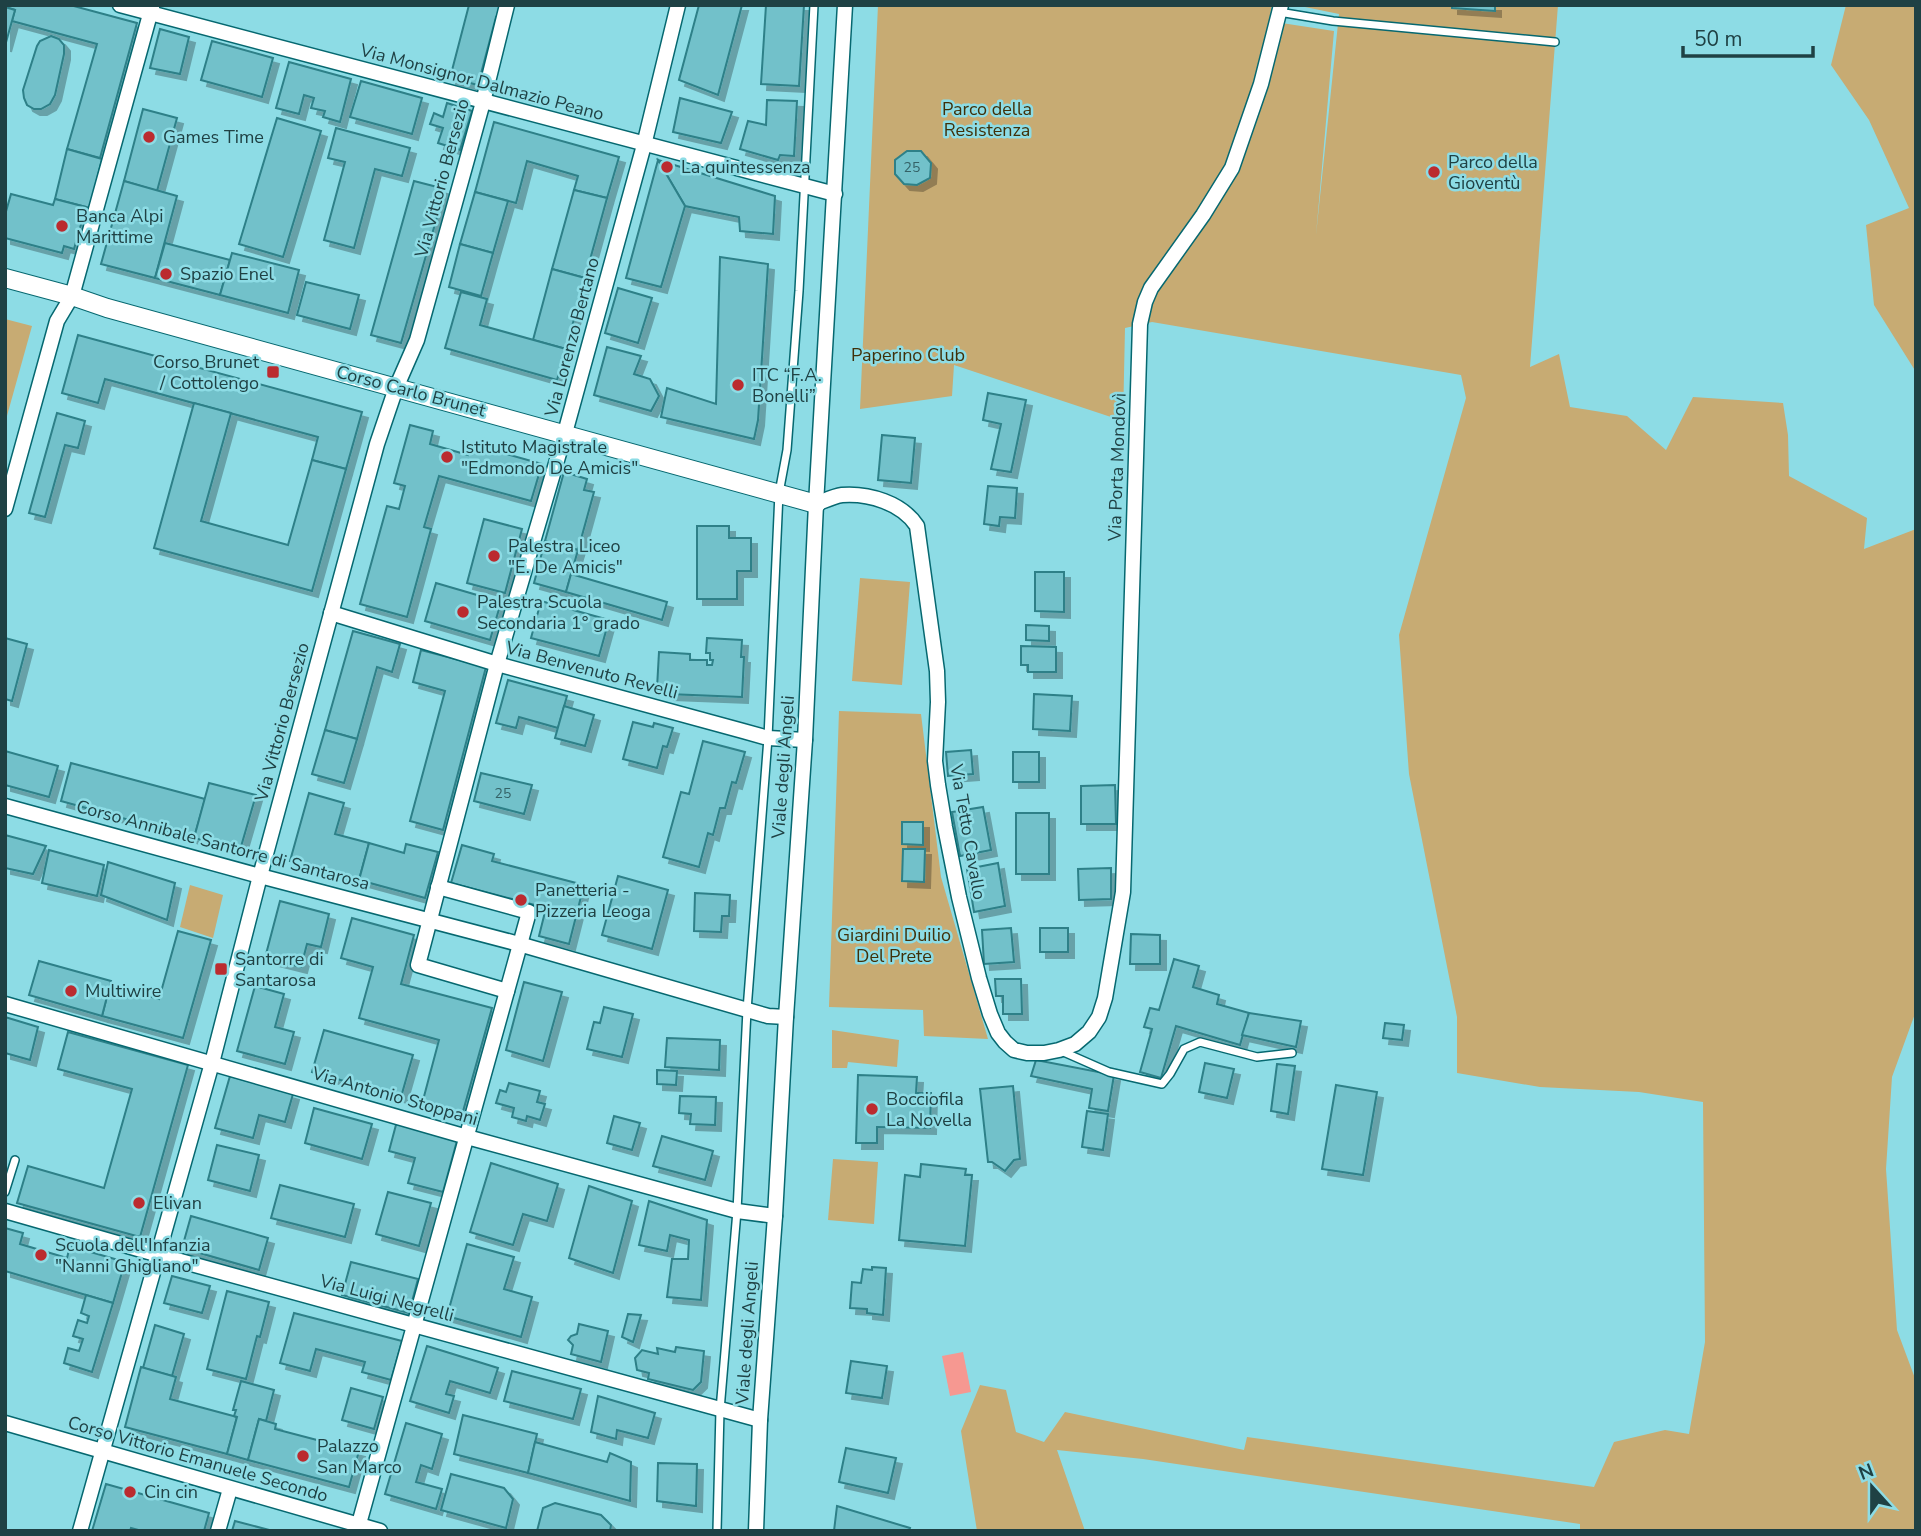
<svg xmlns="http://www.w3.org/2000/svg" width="1921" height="1536" viewBox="0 0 1921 1536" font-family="'Nunito Sans',sans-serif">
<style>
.green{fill:#c7ab73}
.water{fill:#f69891}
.building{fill:#72c1ca;stroke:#2d8088;stroke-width:2;filter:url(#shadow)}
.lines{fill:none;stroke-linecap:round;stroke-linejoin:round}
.service-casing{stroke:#066870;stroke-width:10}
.minor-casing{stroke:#066870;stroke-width:17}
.tertiary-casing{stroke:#066870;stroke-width:20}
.service{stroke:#fff;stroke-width:7}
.minor{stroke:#fff;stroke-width:14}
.tertiary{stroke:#fff;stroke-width:18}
.poi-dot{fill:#bb2b2f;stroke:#8ddce5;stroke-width:2.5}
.labels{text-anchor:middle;stroke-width:5;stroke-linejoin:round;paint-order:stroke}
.number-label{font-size:14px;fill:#346166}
.street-label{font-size:18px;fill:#1f4144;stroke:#8ddce5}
.park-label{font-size:18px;fill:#403009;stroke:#8ddce5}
.poi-label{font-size:18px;fill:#1f4144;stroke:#8ddce5;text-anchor:start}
</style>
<defs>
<filter id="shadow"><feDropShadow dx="6" dy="6" stdDeviation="0" flood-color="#0004"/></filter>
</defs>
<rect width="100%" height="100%" fill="#8ddce5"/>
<g class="green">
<path d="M878,5h394l-3,16 65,10 -18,204 23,-221 -34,-7 -1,-2h254l-28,362 29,-13 11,53 57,9 39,34 27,-53 90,6 5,32 1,41 78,42 -3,31 52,-20v482l-24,66 -6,92 11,161 19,51v150h-336v-7l-437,-65 -86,-9 28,81h-108l-16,-100 19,-46 26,5 10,42 28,10 21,-30 179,38 3,-13 347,50 20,-45 51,-12 24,4 16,-92 -2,-240 -64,-10 -99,-5 -83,-14v-56l-48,-243 -10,-139 67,-237 -5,-23 -309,-53 -27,6 -2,93 -169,-56 -2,31 -92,13z"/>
<path d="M1846,5h70v367l-42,-67 -8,-80 43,-17 -40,-88 -38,-55z"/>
<path d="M5,319l27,7 -27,97z"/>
<path d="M860,578l50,4 -8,103 -50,-4z"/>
<path d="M839,711l82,3 20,163 47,162 -64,-3 -1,-26 -94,-3z"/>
<path d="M190,885l33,10 -10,43 -33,-11z"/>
<path d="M832,1030l67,10 -2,27 -49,-5 -1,6h-15z"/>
<path d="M833,1159l45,3 -4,62 -46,-4z"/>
</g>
<path class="water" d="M963,1352l8,40 -21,4 -8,-40z"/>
<g class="building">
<path d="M5,5h65l67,18 -37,135 -33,-9 30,-105 -85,-23 3,-11 -10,-3z"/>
<path d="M469,5h33l-3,13 -3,-1 -18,68 -28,-7z"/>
<path d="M699,5h43l-24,90 -39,-15z"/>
<path d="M766,5h38l-5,81 -38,-2z"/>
<path d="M1452,5h43v6l-43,-3z"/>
<path d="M5,7l10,3 -10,36z"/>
<path d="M160,29l29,8 -9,37 -30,-6z"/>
<path d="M51,36l8,3 5,6v9l-9,41 -5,9 -9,5h-7l-7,-4 -3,-7 -1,-8 14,-44 3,-5z"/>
<path d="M212,41l61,17 -11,39 -61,-17z"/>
<path d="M289,62l62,17 -11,43 -17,-5 2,-6 -14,-3 3,-10 -10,-3 -5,19 -23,-6z"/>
<path d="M361,81l61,17 -10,36 -62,-17z"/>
<path d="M680,98l52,14 -11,31 -48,-11z"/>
<path d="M767,100l30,1 -3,55 -14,-1 -2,5 -38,-11 8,-28 18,4z"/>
<path d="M447,103l25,8 -12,39 -22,-7 5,-15 -13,-4 4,-11 9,4z"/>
<path d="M143,109l34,9 -20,73 -33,-10z"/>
<path d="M277,118l44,13 -38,126 -44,-13z"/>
<path d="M494,122l125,35 -12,41 -33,-8 4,-14 -51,-15 -11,42 -41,-11z"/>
<path d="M336,128l74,20 -8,28 -27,-7 -21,79 -30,-8 21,-78 -17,-4z"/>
<path d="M67,149l35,10 -12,49 -35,-9z"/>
<path d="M907,151h14l10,12 -1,15 -13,7 -13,-1 -9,-10v-14z"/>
<path d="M658,160l117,36 -2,38 -33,-3 -1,-14 -54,-11z"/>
<path d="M658,160l27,46 -24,81 -35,-9z"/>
<path d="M124,181l53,15 -22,82 -54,-14z"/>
<path d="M414,181l31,8 -44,154 -30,-8z"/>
<path d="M574,190l33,8 -22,80 -33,-9z"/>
<path d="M475,192l33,9 -15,52 -33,-9z"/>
<path d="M11,194l42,11 2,-6 31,8 -12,42 -10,-3 -2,7 -57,-15v-23z"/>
<path d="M165,243l65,17 -10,35 -65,-17z"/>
<path d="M460,244l33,9 -12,43 -32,-9z"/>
<path d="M232,253l67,17 -11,43 -68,-18z"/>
<path d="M720,257l48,7 -10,156 -4,19 -93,-22 6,-29 49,16z"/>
<path d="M552,269l33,9 -19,71 -33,-9z"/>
<path d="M306,282l53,13 -9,34 -53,-14z"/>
<path d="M618,288l34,10 -14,45 -33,-10z"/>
<path d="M461,292l26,7 -7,26 86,24 -9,31 -112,-32z"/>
<path d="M78,335l284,77 -16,57 -34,-9 6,-23 -213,-58 -7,24 -36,-10z"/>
<path d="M607,347l34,9 -7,18 16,5 9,17 -8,15 -57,-16z"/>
<path d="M988,393l38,7 -15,72 -20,-3 10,-45 -18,-4z"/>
<path d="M194,403l37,10 -30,108 87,24 24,-85 34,9 -34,122 -158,-43z"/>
<path d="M57,413l28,8 -7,27 -13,-3 -20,72 -16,-4z"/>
<path d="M410,425l23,6 -3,13 38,11 3,-11 71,20 -11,37 -92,-25 -15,51 7,2 -24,88 -47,-13 27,-98 12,3 6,-23 -11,-3z"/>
<path d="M882,435l33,3 -4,45 -33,-3z"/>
<path d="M564,472l23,7 -3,11 10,2 -16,58 -33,-9z"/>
<path d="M988,486l29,2 -2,30 -15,-1 -1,9 -15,-2z"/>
<path d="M484,519l38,10 -17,64 -38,-10z"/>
<path d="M697,526h32v12h22v33h-14v28h-40z"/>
<path d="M545,541l33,9 -12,42 -32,-9z"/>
<path d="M1035,572h29v40l-29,-1z"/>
<path d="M571,574l96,28 -5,18 -96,-28z"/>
<path d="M436,583l65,19 -11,38 -65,-19z"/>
<path d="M541,601l68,19 -10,36 -68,-18z"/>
<path d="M1026,625l23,1v15l-23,-1z"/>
<path d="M353,631l47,13 -8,28 -15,-5 -20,72 -32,-9z"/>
<path d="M5,638l22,6 -15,57 -7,-2z"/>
<path d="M707,638l35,2 -1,17h3l-2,40 -74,-3 1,-6h-12l2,-36 31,2v6h17v5h5l1,-5h-3v-7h-4z"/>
<path d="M1021,646l35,1v25h-28v-7h-7z"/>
<path d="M421,650l65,17 -43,163 -33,-9 35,-130 -32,-9z"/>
<path d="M508,680l59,16 -9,32 -39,-11 -3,11 -20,-5z"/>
<path d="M1034,694l38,2 -2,35 -37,-2z"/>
<path d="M564,706l30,9 -9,31 -30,-8z"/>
<path d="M633,722l20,5 1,-4 19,5 -6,19 -4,-1 -6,22 -34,-9z"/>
<path d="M325,730l32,9 -13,44 -32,-9z"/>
<path d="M703,741l42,11 -9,31 -4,-1 -7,26h-5l-7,27 -5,-2 -9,34 -36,-10 18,-65 8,2z"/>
<path d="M971,750l2,24 -25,2 -2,-24z"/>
<path d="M5,751l53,15 -9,31 -44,-12z"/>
<rect x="1013" y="752" width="26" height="30"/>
<path d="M71,763l134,36 -11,39 -133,-37z"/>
<path d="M481,773l51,12 -8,29 -50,-13z"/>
<path d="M209,783l47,12 -16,55 -46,-12z"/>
<path d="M1115,785l1,39h-35v-38z"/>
<path d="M309,793l35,10 -9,31 34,9 -10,37 -69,-19z"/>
<path d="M983,807l8,43 -31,6 -8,-44z"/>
<rect x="1016" y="813" width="33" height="61"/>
<path d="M902,822h21v23l-21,-1z"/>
<path d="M5,835l41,11 -13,28 -28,-6z"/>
<path d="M369,843l35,10 2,-9 32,8 -13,46 -66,-18z"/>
<path d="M462,845l32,9 -2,7 92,24 -15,59 -30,-8 7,-28 -95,-25z"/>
<path d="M903,849h22l-1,33 -22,-1z"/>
<path d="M49,850l55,15 -7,31 -55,-13z"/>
<path d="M108,862l67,21 -8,37 -66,-25z"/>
<path d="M998,863l7,43 -31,6 -7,-43z"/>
<path d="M1111,868v31l-32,1 -1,-31z"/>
<path d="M618,876l50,14 -16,59 -50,-14z"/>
<path d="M695,893l35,2 -1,21h-7l-1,16 -27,-1z"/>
<path d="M280,901l49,13 -8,33 -14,-3 -6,23 -36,-9z"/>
<path d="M352,918l62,17 -13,49 91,24 -30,107 -40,-11 17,-64 -80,-22 14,-51 -32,-9z"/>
<path d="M1011,928l3,34 -30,2 -2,-34z"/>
<rect x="1040" y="928" width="28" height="24"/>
<path d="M178,931l33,9 -28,98 -81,-22 8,-31 49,14z"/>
<path d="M1131,934l29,1v29h-30z"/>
<path d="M1174,959l25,7 -6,21 26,8 -2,9 32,9 -9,32 -64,-19 -15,52 -21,-6 12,-43 -8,-2 6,-19 9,2z"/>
<path d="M39,961l72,20 -9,35 -73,-21z"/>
<path d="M995,979h26l1,35h-19v-18h-7z"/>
<path d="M524,982l38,10 -19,69 -37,-11z"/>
<path d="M255,986l29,8 -9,33 19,5 -9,32 -48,-13z"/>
<path d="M604,1007l29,7 -11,43 -35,-8 7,-27 6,1z"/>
<path d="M1249,1013l52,8 -5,26 -54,-12z"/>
<path d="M5,1017l33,10 -8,33 -25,-7z"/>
<path d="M1385,1023l19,2 -2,15 -19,-2z"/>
<path d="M324,1030l89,25 -12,42 -89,-25z"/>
<path d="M68,1032l120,33 -48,172 -123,-34 11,-37 76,22 28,-99 -74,-20z"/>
<path d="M667,1038l53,2 -1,30 -54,-3z"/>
<path d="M1036,1060l78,15 -6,36 -19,-3 3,-19 -61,-13z"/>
<path d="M1205,1063l29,6 -7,29 -28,-6z"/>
<path d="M1277,1064l18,2 -7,48 -17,-3z"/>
<path d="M657,1070l20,1 -1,14 -19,-1z"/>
<path d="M858,1075l59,2 -1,16h15l-1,35 -53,-1v16h-21z"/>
<path d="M230,1076l63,18 -8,28 -26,-7 -6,23 -38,-10z"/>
<path d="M509,1083l31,8 -3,11 8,2 -5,16 -13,-4 -1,5 -14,-4 2,-9 -18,-5 4,-13 6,2z"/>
<path d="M1336,1085l41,7 -14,83 -41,-6z"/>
<path d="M1013,1086l7,73 -6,1 -9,11 -13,-9h-4l-8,-73z"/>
<path d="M680,1096l36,1 -1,28 -25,-1 1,-10 -12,-1z"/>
<path d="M314,1108l58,16 -10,35 -57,-16z"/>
<path d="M1087,1111l21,3 -5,36 -21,-3z"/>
<path d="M614,1116l26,7 -8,27 -25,-7z"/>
<path d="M397,1121l61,16 -15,55 -35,-9 7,-25 -26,-7z"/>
<path d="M662,1136l51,15 -8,29 -52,-14z"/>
<path d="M217,1145l42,10 -9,36 -42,-11z"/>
<path d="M491,1163l67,21 -11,37 -24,-7 -10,31 -43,-13z"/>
<path d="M921,1164l45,5 -1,6h7l-7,71 -66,-6 6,-65 15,2z"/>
<path d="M280,1185l74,19 -9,33 -74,-19z"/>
<path d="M589,1186l43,15 -19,72 -44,-15z"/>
<path d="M388,1192l43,11 -12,43 -43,-12z"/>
<path d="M649,1201l58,19 -6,80 -34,-3 5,-38h16l1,-19 -19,-5 -3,16 -28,-6z"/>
<path d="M191,1216l77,22 -9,32 -77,-22z"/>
<path d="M5,1228l18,5 -3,11 47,14 3,-12 55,16 -12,41 -108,-32z"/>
<path d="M467,1244l47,13 -10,32 28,8 -11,40 -74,-21z"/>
<path d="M351,1262l67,17 -9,34 -67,-18z"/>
<path d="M872,1267l14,1 -3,47 -16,-2v-4l-17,-1 2,-26 9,1 2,-14 9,1z"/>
<path d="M172,1276l38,10 -8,27 -38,-10z"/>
<path d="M227,1291l42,11 -9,35 -3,-1 -11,43 -39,-10z"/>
<path d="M86,1295l27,8 -21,69 -28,-9 4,-15 11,3 4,-12 -10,-3 5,-16 9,3 2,-7 -8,-3z"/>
<path d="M294,1313l108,28 -11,39 -29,-8 3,-10 -49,-13 -6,22 -30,-8z"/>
<path d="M628,1314l13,1 -8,27 -11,-5z"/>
<path d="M579,1324l29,7 -7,31 -30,-8 2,-9 -5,-5 3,-4 6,-2z"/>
<path d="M155,1325l29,9 -12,42 -29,-8z"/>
<path d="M427,1346l71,22 -8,25 -40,-12 -4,13 8,2 -5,17 -39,-12z"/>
<path d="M676,1347l28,4 -3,31 -8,8 -45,-11 1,-6 -12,-3 -2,-12 7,-8 16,4 -1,-6 18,4z"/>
<path d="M851,1361l36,5 -5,32 -36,-5z"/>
<path d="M141,1367l35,10 -6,22 67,18 -10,37 -102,-27z"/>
<path d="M512,1371l69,18 -8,30 -69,-18z"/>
<path d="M241,1381l33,9 -8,31 -7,-2 -11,41 -21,-6 10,-37 -3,-1 2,-6h-3z"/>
<path d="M351,1388l32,9 -9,32 -32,-9z"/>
<path d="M598,1396l57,17 -7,25 -31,-8 -1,9 -25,-7z"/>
<path d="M463,1415l74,19 -9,39 -74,-19z"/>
<path d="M259,1419l17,5 -1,5 84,22 -10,36 -101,-27z"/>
<path d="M406,1423l36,11 -10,35 -11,-4 -5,17 26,7 -6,20 -51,-15z"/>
<path d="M535,1442l72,20 3,-9 21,9 -1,39 -102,-28z"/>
<path d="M846,1448l50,10 -8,35 -49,-11z"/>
<path d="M658,1463l39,1 -1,42 -39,-5z"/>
<path d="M451,1474l53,14 9,11 -7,29 -65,-18z"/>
<path d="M106,1484l103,29 -5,18h-62l-11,-3 -1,3h-38z"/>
<path d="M555,1503l46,12 10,10 -1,6h-73l6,-23z"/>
<path d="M837,1506l73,22 -1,3h-75z"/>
<path d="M235,1521l38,10h-41z"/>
</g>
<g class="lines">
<g class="service-casing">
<g id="service">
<path d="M1279,12l54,9 222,21"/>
<path d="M1059,1050l50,22 53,12 8,-10 14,-25 16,-7 57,15 35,-4"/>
<path d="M5,1192l10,-32"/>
<path d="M717,1531l3,-121 17,-199 10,-201 21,-272 11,-245 8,-43 12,-159 15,-286"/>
</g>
</g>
<g class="minor-casing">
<g id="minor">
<path d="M120,5l715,189"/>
<path d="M816,504c8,-3 18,-8 26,-9 27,-2 60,8 75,31l20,145 1,31 -3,59 3,24 7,42 14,70 20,81 11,36 8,19 7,9 9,8 13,3h17l15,-3 16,-6 14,-12 10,-15 6,-19 18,-106 17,-568 5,-22 6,-14 52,-73 29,-47 29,-84 20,-79"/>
<path d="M5,509l52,-188 15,-25 80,-289"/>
<path d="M331,613l166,51 246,67 25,7 37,2"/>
<path d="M5,806l255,70 259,68 249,72 18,1"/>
<path d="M507,991l-89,-26 79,-301 68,-231 79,-288 34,-140"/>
<path d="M5,1004l462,133 270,74 38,5"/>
<path d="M5,1211l168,48 587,161"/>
<path d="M5,1423l375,108"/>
<path d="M80,1531l132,-468 48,-187 117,-432 19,-56 21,-48 66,-238 24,-97"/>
<path d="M218,1531l12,-42"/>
<path d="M357,1531l172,-619 -91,-25"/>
<path d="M756,1531l4,-111 15,-204 11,-199 19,-277 11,-236 29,-499"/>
</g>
</g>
<g class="tertiary-casing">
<path id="tertiary" d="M5,278l67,18 35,12 709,196"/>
</g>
<use href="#service" class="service"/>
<use href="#minor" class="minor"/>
<use href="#tertiary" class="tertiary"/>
</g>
<g class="poi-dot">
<circle cx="149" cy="137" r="7"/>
<circle cx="667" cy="167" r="7"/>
<circle cx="1434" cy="172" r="7"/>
<circle cx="62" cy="226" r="7"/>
<circle cx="166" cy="274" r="7"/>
<rect x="266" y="365" width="14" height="14" rx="3.5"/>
<circle cx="738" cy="385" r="7"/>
<circle cx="447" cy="457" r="7"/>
<circle cx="494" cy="556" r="7"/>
<circle cx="463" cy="612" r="7"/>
<circle cx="521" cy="900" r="7"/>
<rect x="214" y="962" width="14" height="14" rx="3.5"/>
<circle cx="71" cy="991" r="7"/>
<circle cx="872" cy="1109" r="7"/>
<circle cx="139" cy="1203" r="7"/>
<circle cx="41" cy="1255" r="7"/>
<circle cx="303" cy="1456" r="7"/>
<circle cx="130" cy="1492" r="7"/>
</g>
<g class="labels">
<g class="number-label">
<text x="912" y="172">25</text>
<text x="503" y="798">25</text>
</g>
<g class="street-label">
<text transform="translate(482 82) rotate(15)" y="6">Via Monsignor Dalmazio Peano</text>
<text transform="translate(442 178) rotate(-75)" y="6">Via Vittorio Bersezio</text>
<text transform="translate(572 337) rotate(-75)" y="6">Via Lorenzo Bertano</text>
<text transform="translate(411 391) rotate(15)" y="6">Corso Carlo Brunet</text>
<text transform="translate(1117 467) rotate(-88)" y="6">Via Porta Mondovì</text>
<text transform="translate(592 670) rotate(15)" y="6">Via Benvenuto Revelli</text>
<text transform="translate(282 722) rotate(-75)" y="6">Via Vittorio Bersezio</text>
<text transform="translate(783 767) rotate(-86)" y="6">Viale degli Angeli</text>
<text transform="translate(968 832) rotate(80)" y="6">Via Tetto Cavallo</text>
<text transform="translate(223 845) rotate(15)" y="6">Corso Annibale Santorre di Santarosa</text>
<text transform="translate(395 1096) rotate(16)" y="6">Via Antonio Stoppani</text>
<text transform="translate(387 1298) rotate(15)" y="6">Via Luigi Negrelli</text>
<text transform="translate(747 1333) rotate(-86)" y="6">Viale degli Angeli</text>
<text transform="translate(198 1459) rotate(16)" y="6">Corso Vittorio Emanuele Secondo</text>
</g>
<g class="park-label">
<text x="987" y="115">Parco della<tspan x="987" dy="21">Resistenza</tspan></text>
<text x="908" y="361">Paperino Club</text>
<text x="894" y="941">Giardini Duilio<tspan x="894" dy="21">Del Prete</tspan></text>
</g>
<g class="poi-label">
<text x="163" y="143">Games Time</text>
<text x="1448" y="168">Parco della<tspan x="1448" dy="21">Gioventù</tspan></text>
<text x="681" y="173">La quintessenza</text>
<text x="76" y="222">Banca Alpi<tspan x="76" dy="21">Marittime</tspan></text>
<text x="180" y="280">Spazio Enel</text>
<text x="259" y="368" text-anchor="end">Corso Brunet<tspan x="259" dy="21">/ Cottolengo</tspan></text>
<text x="752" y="381">ITC “F.A.<tspan x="752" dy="21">Bonelli”</tspan></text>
<text x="461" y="453">Istituto Magistrale<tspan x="461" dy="21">"Edmondo De Amicis"</tspan></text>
<text x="508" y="552">Palestra Liceo<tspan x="508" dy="21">"E. De Amicis"</tspan></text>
<text x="477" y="608">Palestra Scuola<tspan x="477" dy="21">Secondaria 1° grado</tspan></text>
<text x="535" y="896">Panetteria -<tspan x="535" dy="21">Pizzeria Leoga</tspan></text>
<text x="235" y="965">Santorre di<tspan x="235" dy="21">Santarosa</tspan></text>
<text x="85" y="997">Multiwire</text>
<text x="886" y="1105">Bocciofila<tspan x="886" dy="21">La Novella</tspan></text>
<text x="153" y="1209">Elivan</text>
<text x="55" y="1251">Scuola dell'Infanzia<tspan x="55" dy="21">"Nanni Ghigliano"</tspan></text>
<text x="317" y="1452">Palazzo<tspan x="317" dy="21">San Marco</tspan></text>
<text x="144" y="1498">Cin cin</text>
</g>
</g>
<rect width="1921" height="1536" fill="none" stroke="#1f4144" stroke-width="14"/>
<g transform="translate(1872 1487) rotate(339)" stroke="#8ddce5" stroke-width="5" paint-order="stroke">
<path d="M0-5L12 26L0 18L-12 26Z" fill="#1f4144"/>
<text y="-10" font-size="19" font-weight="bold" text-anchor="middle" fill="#1f4144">N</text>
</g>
<path d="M1683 46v10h130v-10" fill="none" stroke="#1f4144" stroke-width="3.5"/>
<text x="1694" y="46" font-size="21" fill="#1f4144" stroke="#8ddce5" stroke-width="5" paint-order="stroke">50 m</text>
</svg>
